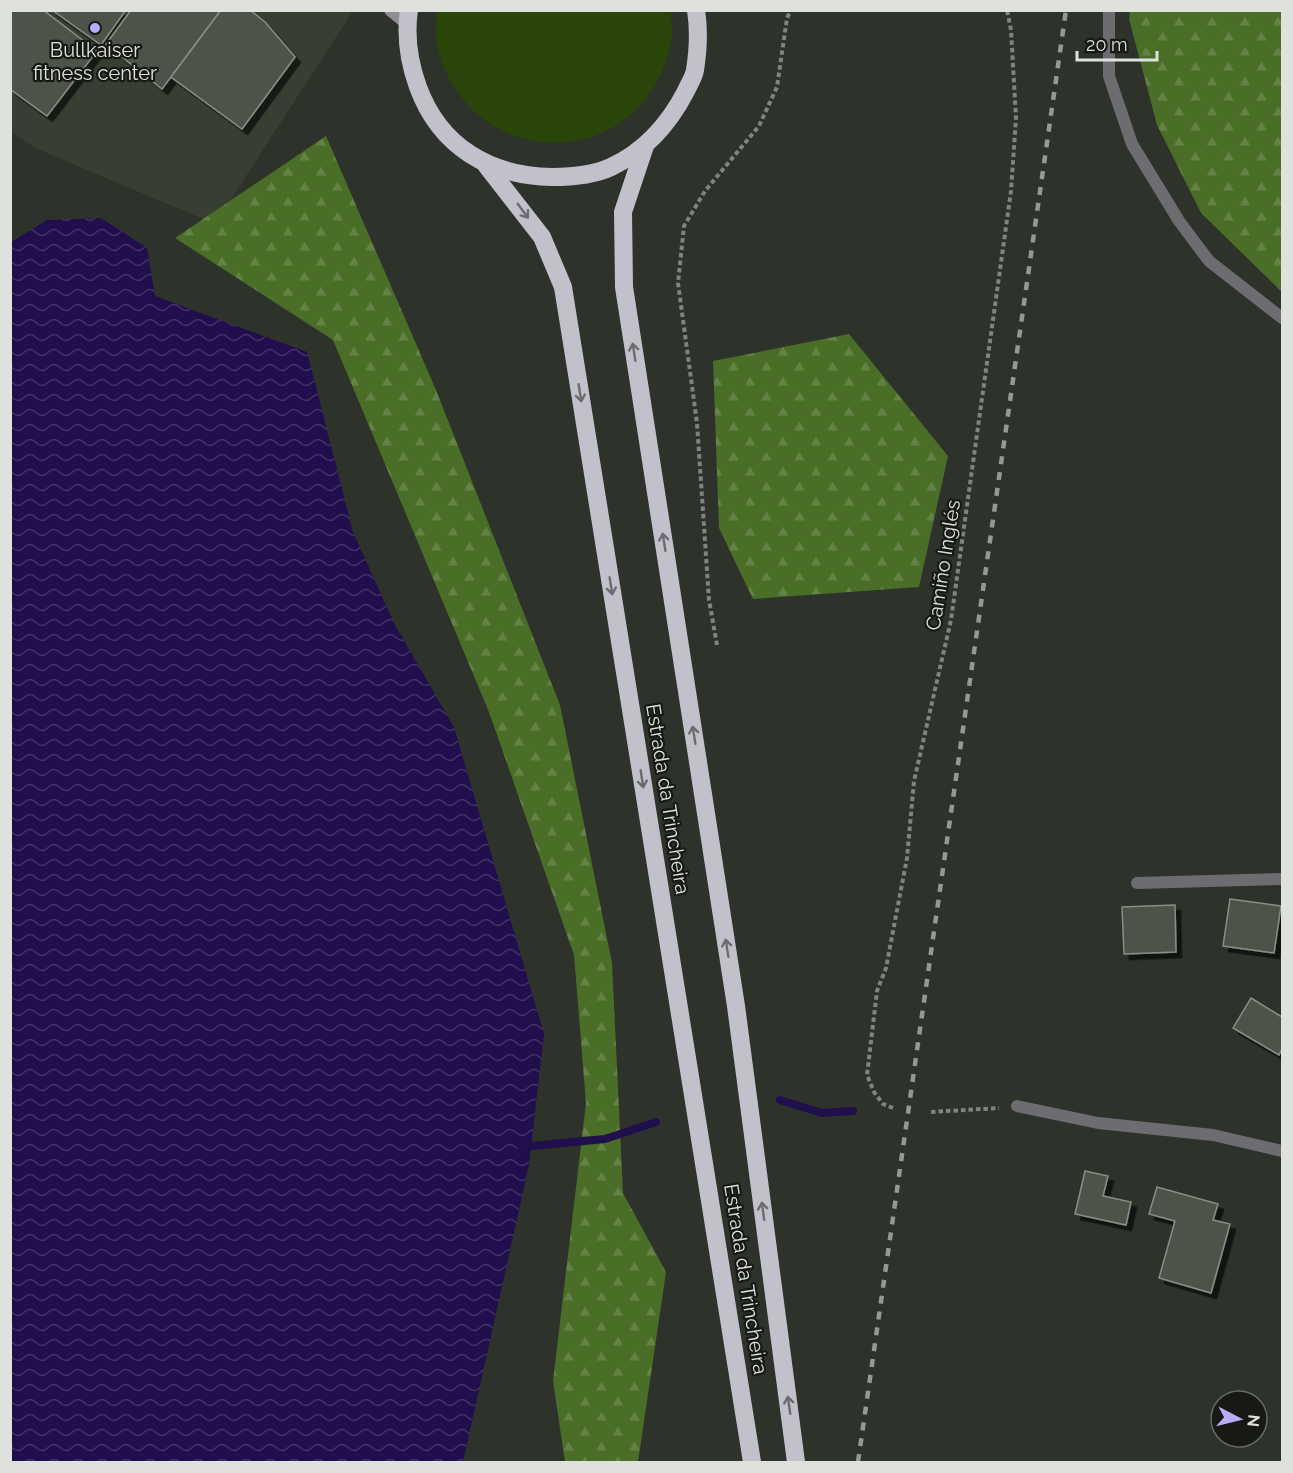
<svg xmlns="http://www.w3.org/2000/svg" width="1293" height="1473" viewBox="0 0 1293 1473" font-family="Raleway,sans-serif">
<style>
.built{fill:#373f32}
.green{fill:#2a4509}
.forest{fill:url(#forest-firs)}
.water{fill:url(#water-waves)}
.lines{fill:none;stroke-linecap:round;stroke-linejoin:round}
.stream{stroke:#210e4d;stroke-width:8}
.building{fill:#4e534a;stroke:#888e84;stroke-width:1.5;filter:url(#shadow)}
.path{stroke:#80847d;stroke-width:4;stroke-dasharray:4.5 3;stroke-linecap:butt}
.street{stroke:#6d6c71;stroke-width:12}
.secondary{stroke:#8f8e95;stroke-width:12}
.highway{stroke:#c1c0cb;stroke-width:18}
.rail{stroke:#959992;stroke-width:4.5;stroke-dasharray:8 8;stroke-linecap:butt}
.oneway{stroke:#6c6c70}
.poi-dot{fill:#b6acf8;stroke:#171915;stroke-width:2}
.labels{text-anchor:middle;stroke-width:4.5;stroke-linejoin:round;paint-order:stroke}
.poi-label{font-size:20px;fill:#dfe2dc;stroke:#171915}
.street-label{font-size:20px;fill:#dfe2dc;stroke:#171915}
</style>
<defs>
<pattern id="forest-firs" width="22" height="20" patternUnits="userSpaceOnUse" patternTransform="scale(1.5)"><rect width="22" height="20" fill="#4a6d27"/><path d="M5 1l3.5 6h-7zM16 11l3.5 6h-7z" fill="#648246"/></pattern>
<pattern id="water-waves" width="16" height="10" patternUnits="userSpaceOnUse" patternTransform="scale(1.5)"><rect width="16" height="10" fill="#210e4d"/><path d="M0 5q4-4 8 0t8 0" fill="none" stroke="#413166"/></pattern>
<filter id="shadow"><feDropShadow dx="5.5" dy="5.5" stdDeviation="0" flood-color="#0009"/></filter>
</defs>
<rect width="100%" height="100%" fill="#2d322a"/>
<path class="built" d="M11,11h342l-138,213 -180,-76 -24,-17z"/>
<path class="green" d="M437,11h234c0,11 2,25 -1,36 -6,23 -17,48 -35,64 -53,50 -141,39 -179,-22 -11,-16 -20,-36 -20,-56 0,-7 1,-15 1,-22z"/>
<g class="forest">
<path d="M1130,11h152v281l-81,-79 -44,-88 -28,-106z"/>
<path d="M326,136l110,254 124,315 52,258 11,230 43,79 -28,190h-73l-12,-81 33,-278 -12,-148 -85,-243 -156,-372 -158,-102z"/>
<path d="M849,334l99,122 -29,131 -166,12 -34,-71 -6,-167z"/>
</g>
<path class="water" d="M101,218l46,30 8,48 152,56 46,180 42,93 59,102 90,307 -15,131 -66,297h-452v-1220l36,-22z"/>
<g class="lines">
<g class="stream">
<path d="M780,1100l42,13 31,-2"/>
<path d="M521,1147l84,-8 51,-17"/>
</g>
</g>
<g class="building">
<path d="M10,10h33l54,41 -50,65 -37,-27z"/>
<path d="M52,10h74l-25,35z"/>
<path d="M131,10h90l-59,79 -56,-45z"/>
<path d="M221,10h29l15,12 30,35 -53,72 -71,-52z"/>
<path d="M1230,899l51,7 -7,47 -51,-7z"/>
<path d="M1175,905l1,47 -52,2 -2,-47z"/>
<path d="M1251,998l31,19v32l-3,6 -46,-27z"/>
<path d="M1085,1171l23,5 -5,20 28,6 -5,23 -51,-11z"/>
<path d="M1157,1187l61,17 -5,16 17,4 -19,69 -52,-15 16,-57 -26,-7z"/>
</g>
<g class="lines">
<g class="path">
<path d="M717,645l-8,-45 -12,-177 -19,-140 6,-57 21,-35 54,-65 18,-39 10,-69 4,-8"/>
<path d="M893,1108l-10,-4 -9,-12 -7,-17 10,-84 9,-23 21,-110 7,-77 37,-161 60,-429 5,-73 -5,-88 -4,-20"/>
<path d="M931,1112l68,-4"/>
</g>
<g class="street">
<path d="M1109,10v66l23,68 47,77 30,40 73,57"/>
<path d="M1137,883l145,-4"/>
<path d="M1017,1106l81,17 115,12 69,16"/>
</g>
<path class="secondary" d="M390,10l17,14"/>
<g class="highway">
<path d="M409,10c-4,27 0,52 9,77 22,60 72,89 134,90 18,0 42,-2 59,-10 34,-16 58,-43 75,-76 3,-7 8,-14 9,-21 3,-19 4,-41 1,-60"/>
<path d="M645,146l-22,66 1,75 112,719 60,456"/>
<path d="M486,165l56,72 21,50 189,1175"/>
</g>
<path class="rail" d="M858,1462l208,-1452"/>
</g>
<defs><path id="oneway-shaft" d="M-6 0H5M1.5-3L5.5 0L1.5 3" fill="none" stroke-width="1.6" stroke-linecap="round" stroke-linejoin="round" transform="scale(1.5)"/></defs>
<g class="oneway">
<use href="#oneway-shaft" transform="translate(523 211) rotate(54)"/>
<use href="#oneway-shaft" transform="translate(634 352) rotate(-99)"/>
<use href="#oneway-shaft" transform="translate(580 393) rotate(81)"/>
<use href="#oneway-shaft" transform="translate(664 542) rotate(-99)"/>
<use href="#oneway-shaft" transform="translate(611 586) rotate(81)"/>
<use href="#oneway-shaft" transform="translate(694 735) rotate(-99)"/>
<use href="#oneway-shaft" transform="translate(642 779) rotate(81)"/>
<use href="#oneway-shaft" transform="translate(727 948) rotate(-99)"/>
<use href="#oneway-shaft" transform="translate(763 1211) rotate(-98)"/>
<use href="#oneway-shaft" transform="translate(789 1405) rotate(-98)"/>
</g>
<circle class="poi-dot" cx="95" cy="28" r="6"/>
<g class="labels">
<g class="poi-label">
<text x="95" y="57">Bullkaiser<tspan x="95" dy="23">fitness center</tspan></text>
</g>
<g class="street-label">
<text transform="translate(943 565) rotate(-81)" y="7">Camiño Inglés</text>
<text transform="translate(668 799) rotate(81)" y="7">Estrada da Trincheira</text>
<text transform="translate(746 1279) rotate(81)" y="7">Estrada da Trincheira</text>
</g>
</g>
<rect width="1293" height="1473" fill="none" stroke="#dfe2dc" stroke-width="24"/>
<g transform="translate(1239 1419) rotate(97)"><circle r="28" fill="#171915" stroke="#676965" stroke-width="1.5"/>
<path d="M0-4.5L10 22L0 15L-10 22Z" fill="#b6acf8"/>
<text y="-9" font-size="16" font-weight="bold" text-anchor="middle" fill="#dfe2dc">N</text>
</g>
<path d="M1077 51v9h80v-9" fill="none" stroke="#dfe2dc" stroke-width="3"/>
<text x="1086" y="51" font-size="18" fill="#dfe2dc" stroke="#171915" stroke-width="4.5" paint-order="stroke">20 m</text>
</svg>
